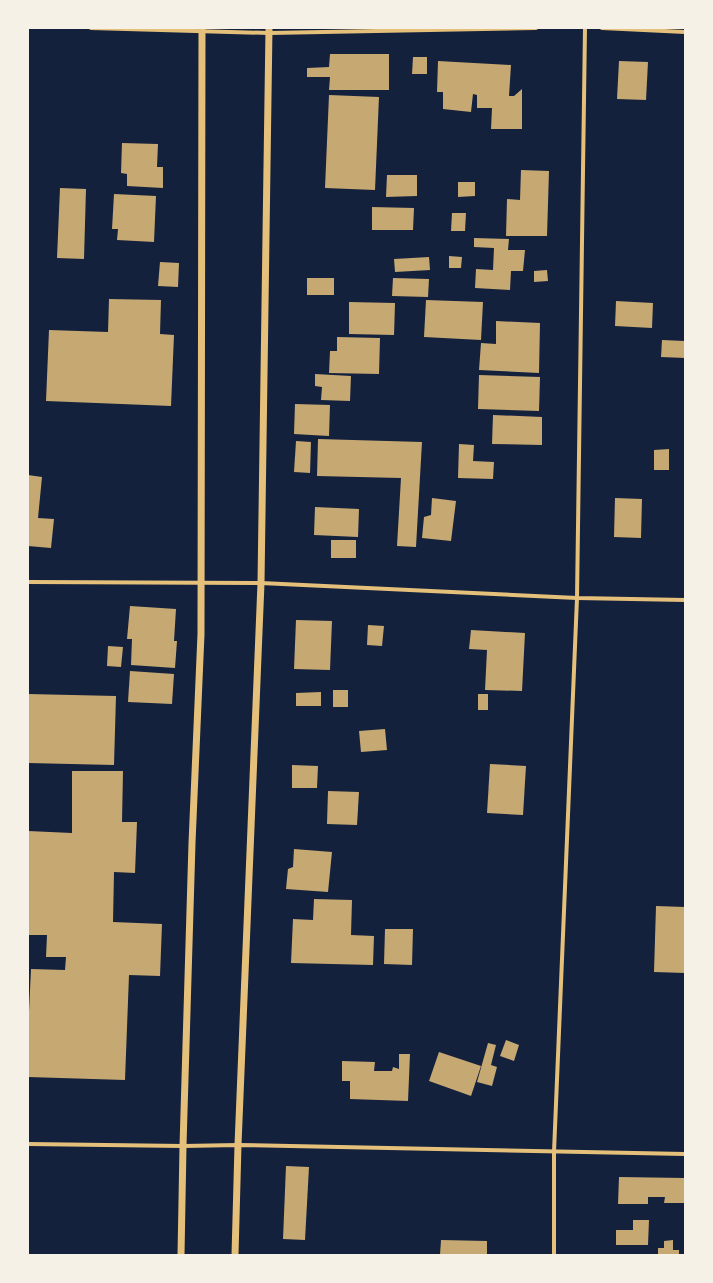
<svg xmlns="http://www.w3.org/2000/svg" width="713" height="1283" viewBox="0 0 713 1283" font-family="Inter,sans-serif">
<style>
.building{fill:#c6a872}
.lines{fill:none;stroke-linecap:round;stroke-linejoin:round}
.minor{stroke:#e5c07b;stroke-width:4}
.tertiary{stroke:#e5c07b;stroke-width:7}
</style>
<rect width="100%" height="100%" fill="#14213d"/>
<g class="building">
<path d="M330,54h59v36h-60l1,-13h-23v-9l22,-1z"/>
<path d="M413,57h14v17h-15z"/>
<path d="M438,61l73,4 -2,31h5l8,-7v40h-31l1,-21h-15v-13l-4,-1 -2,18 -28,-3v-17h-6z"/>
<path d="M619,61l29,1 -2,38 -29,-1z"/>
<path d="M329,95l50,2 -4,93 -50,-2z"/>
<path d="M122,143l36,1 -1,23h6v21l-36,-2v-12l-6,-1z"/>
<path d="M521,170l28,1 -2,65h-41l1,-37 13,1z"/>
<path d="M387,175h30v21l-31,1z"/>
<path d="M458,182h17v14l-17,1z"/>
<path d="M60,188l26,1 -2,70 -27,-1z"/>
<path d="M114,194l42,2 -2,46 -37,-2 1,-11h-6z"/>
<path d="M372,207l42,1 -1,22h-41z"/>
<path d="M452,213h14l-1,18h-14z"/>
<path d="M474,238l35,1 -1,11h17l-2,21h-12l-1,19 -35,-2 1,-19 17,1 1,-22 -20,-1z"/>
<path d="M449,256l13,1 -1,11h-12z"/>
<path d="M429,257l1,13 -35,2 -1,-13z"/>
<path d="M160,262l19,1 -1,24 -20,-1z"/>
<path d="M547,270l1,11 -14,1v-11z"/>
<rect x="307" y="278" width="27" height="17"/>
<path d="M393,278l36,1 -1,18 -36,-1z"/>
<path d="M109,299l52,1 -1,34 14,1 -3,71 -125,-5 3,-71 59,2z"/>
<path d="M426,300l57,2 -2,38 -57,-3z"/>
<path d="M616,301l37,2 -1,25 -37,-2z"/>
<path d="M349,302l46,1 -1,32 -45,-1z"/>
<path d="M496,321l44,2 -1,50 -60,-3 2,-27 15,1z"/>
<path d="M337,337l43,1 -1,36 -50,-1 1,-22h7z"/>
<path d="M662,340l23,1v17l-24,-1z"/>
<path d="M315,374l36,2 -1,25 -29,-1 1,-13 -7,-1z"/>
<path d="M479,375l61,2 -1,34 -61,-2z"/>
<path d="M295,404l35,1 -1,31 -35,-2z"/>
<path d="M493,415l49,2v28l-50,-1z"/>
<path d="M318,439l104,3 -6,105 -19,-1 4,-68 -84,-2z"/>
<path d="M296,441l15,1 -1,31 -16,-1z"/>
<path d="M459,444l15,1 -1,16 21,1 -1,17 -35,-1z"/>
<path d="M669,449v21h-15v-20z"/>
<path d="M28,475l14,2 -4,41 16,1 -3,29 -23,-2z"/>
<path d="M432,498l24,3 -5,40 -29,-3 2,-21 7,-2z"/>
<path d="M615,498l27,1 -1,39 -27,-1z"/>
<path d="M315,507l44,2 -1,28 -44,-2z"/>
<rect x="331" y="540" width="25" height="18"/>
<path d="M130,606l46,3 -2,32h3l-2,27 -44,-3 1,-26h-5z"/>
<path d="M296,620l36,1 -2,49 -36,-1z"/>
<path d="M368,625l16,1 -2,20 -15,-1z"/>
<path d="M471,630l54,3 -3,58 -37,-1 2,-40 -18,-1z"/>
<path d="M108,646l15,1 -2,20 -14,-1z"/>
<path d="M130,671l44,3 -2,30 -44,-2z"/>
<rect x="333" y="690" width="15" height="17"/>
<path d="M321,692v14h-25v-13z"/>
<path d="M28,694l88,2 -2,69 -86,-2z"/>
<rect x="478" y="694" width="10" height="16"/>
<path d="M385,729l2,21 -26,2 -2,-21z"/>
<path d="M490,764l36,2 -3,49 -36,-2z"/>
<path d="M292,765l26,1 -1,22h-25z"/>
<path d="M72,771h51l-1,51h15l-2,51 -21,-1 -1,50 49,2 -2,52 -31,-1 -4,105 -97,-3v-45l3,-63 34,1 1,-13h-20l1,-22h-19v-104l44,2z"/>
<path d="M328,791l31,1 -2,33 -30,-1z"/>
<path d="M294,849l38,3 -4,40 -42,-3 2,-20 5,-2z"/>
<path d="M314,899l38,1 -1,35 23,1 -1,29 -82,-2 2,-44 20,1z"/>
<path d="M656,906l29,1v66l-31,-1z"/>
<path d="M385,929h28l-1,36 -28,-1z"/>
<path d="M506,1040l13,5 -5,16 -14,-5z"/>
<path d="M488,1043l8,2 -5,20 6,2 -5,19 -15,-4z"/>
<path d="M439,1052l42,14 -10,30 -42,-15z"/>
<path d="M399,1054h11l-2,47 -58,-2v-18h-8v-20l33,1 -1,9h18l1,-4 6,2z"/>
<path d="M286,1166l23,1 -4,73 -22,-1z"/>
<path d="M619,1177l66,1v25h-21l1,-6h-17v7h-30z"/>
<path d="M633,1220h16l-1,25h-32v-15h17z"/>
<path d="M441,1240l46,1v14h-47z"/>
<path d="M673,1240v10h6v5h-21v-7h6v-7z"/>
</g>
<g class="lines">
<g class="minor">
<path d="M91,28l178,5 267,-5"/>
<path d="M602,28l83,4"/>
<path d="M28,582l233,1 316,15 108,2"/>
<path d="M28,1144l155,2 55,-1 447,9"/>
<path d="M554,1255v-103l23,-554 8,-570"/>
</g>
<g class="tertiary">
<path d="M181,1255l2,-109 9,-303 9,-209 1,-606"/>
<path d="M235,1255l3,-110 23,-562 8,-555"/>
</g>
</g>
<rect width="713" height="1283" fill="none" stroke="#f6f1e7" stroke-width="58"/>
</svg>
